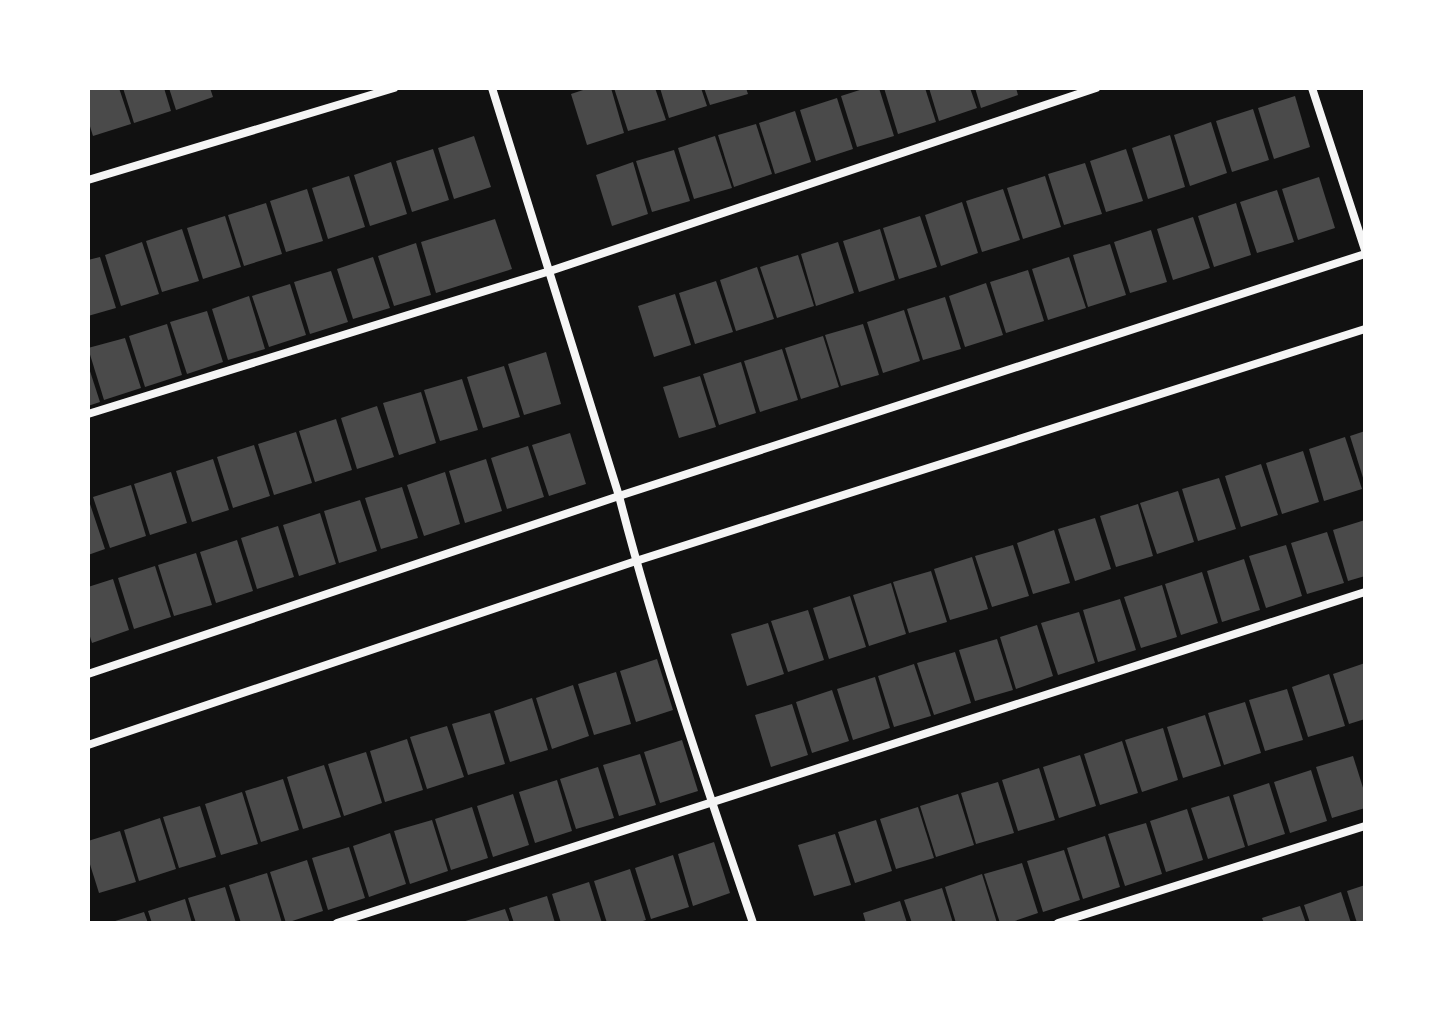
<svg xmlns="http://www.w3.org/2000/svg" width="1453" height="1011" viewBox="0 0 1453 1011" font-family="'IBM Plex Sans',sans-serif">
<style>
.building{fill:#4a4a4a}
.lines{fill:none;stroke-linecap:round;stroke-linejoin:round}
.minor{stroke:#f5f5f5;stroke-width:8}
</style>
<rect width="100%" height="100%" fill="#111"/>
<g class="building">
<path d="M88,88h31l12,36 -38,12 -5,-16z"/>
<path d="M123,88h41l7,23 -37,12z"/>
<path d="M169,88h41l3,9 -37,13z"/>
<path d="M589,88h22l13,45 -37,12 -16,-51z"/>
<path d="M614,88h41l11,32 -38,11z"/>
<path d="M660,88h41l6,18 -38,12z"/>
<path d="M704,88h42l2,6 -38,11z"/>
<path d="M866,88h13l15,48 -37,11 -16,-51z"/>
<path d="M884,88h41l11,34 -38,12z"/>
<path d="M929,88h41l7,20 -38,13z"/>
<path d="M975,88h41l2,7 -37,13z"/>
<path d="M1295,96l15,51 -36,12 -16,-51z"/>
<path d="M837,98l16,51 -37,12 -16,-51z"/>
<path d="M1253,109l16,51 -37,12 -16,-51z"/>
<path d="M795,111l16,51 -36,12 -16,-51z"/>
<path d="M1211,122l16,51 -37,13 -16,-51z"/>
<path d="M756,124l16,50 -38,13 -16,-52z"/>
<path d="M1170,135l15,52 -37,12 -16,-51z"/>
<path d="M474,136l17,51 -37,12 -16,-51z"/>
<path d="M715,136l17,52 -38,11 -16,-51z"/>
<path d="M433,149l16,51 -37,12 -16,-51z"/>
<path d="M1126,149l17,52 -37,11 -16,-51z"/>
<path d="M674,150l16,51 -38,11 -16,-51z"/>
<path d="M391,162l16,52 -37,12 -16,-51z"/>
<path d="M633,162l15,52 -36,12 -16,-51z"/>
<path d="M1085,163l17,51 -38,11 -16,-51z"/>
<path d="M349,176l16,51 -37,12 -16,-51z"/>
<path d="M1045,176l16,51 -38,12 -16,-51z"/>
<path d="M1319,177l16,51 -37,12 -16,-51z"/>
<path d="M307,189l16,52 -37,11 -16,-51z"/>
<path d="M1003,189l17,51 -38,12 -16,-51z"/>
<path d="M1277,190l17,52 -37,11 -17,-51z"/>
<path d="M962,202l16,51 -37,13 -16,-51z"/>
<path d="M266,203l16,51 -38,12 -16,-51z"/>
<path d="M1236,203l15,52 -37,12 -16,-51z"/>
<path d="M225,216l16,51 -38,12 -16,-51z"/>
<path d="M920,216l17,51 -38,12 -16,-51z"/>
<path d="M1193,217l17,51 -37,12 -16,-51z"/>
<path d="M495,219l17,50 -76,24 -15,-51z"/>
<path d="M182,229l17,52 -37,11 -16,-51z"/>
<path d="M880,229l15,51 -36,12 -16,-51z"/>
<path d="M1151,230l16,52 -37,11 -16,-51z"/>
<path d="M142,242l17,52 -38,12 -16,-51z"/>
<path d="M838,242l16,51 -38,13 -15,-52z"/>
<path d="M416,243l15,52 -37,11 -16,-50z"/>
<path d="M1110,244l16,51 -38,12 -15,-52z"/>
<path d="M798,255l16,51 -37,12 -17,-51z"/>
<path d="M100,257l16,51 -28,8v-56z"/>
<path d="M373,257l17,51 -37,11 -16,-50z"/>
<path d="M1069,257l17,51 -38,12 -16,-51z"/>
<path d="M757,267l17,52 -38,12 -16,-51z"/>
<path d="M1028,270l16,51 -38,12 -16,-51z"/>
<path d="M331,271l17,51 -38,12 -16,-52z"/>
<path d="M716,281l17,51 -38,12 -16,-51z"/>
<path d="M986,283l17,52 -38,12 -16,-51z"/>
<path d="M290,284l16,51 -37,12 -17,-51z"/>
<path d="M675,294l16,51 -37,12 -16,-51z"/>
<path d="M249,296l16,53 -37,11 -16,-51z"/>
<path d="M945,297l16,52 -38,11 -16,-51z"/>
<path d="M904,310l16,51 -37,12 -16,-51z"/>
<path d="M207,311l16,51 -36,12 -17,-52z"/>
<path d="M167,324l15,51 -37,12 -16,-51z"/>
<path d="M863,324l16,51 -38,11 -16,-51z"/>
<path d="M823,336l16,51 -38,12 -16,-51z"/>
<path d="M125,338l16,50 -37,12 -16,-52z"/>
<path d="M782,349l16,51 -38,12 -16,-51z"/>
<path d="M546,352l15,52 -37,11 -16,-51z"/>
<path d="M741,362l15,51 -37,12 -16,-51z"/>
<path d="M88,365l12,37 -12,4z"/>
<path d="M504,366l16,51 -37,11 -16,-51z"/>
<path d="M700,376l16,51 -37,11 -16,-51z"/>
<path d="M462,379l16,51 -38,11 -16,-51z"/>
<path d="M421,392l15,51 -37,12 -16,-52z"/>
<path d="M377,406l17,51 -37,12 -16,-51z"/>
<path d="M336,419l16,51 -37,12 -16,-51z"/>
<path d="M1365,431v50h-1l-14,-45z"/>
<path d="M296,432l16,51 -38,12 -16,-51z"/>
<path d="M570,433l16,51 -37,12 -17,-51z"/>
<path d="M1345,437l17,52 -38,12 -15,-52z"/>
<path d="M254,445l16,51 -37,12 -16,-51z"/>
<path d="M528,446l16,51 -37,12 -16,-51z"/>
<path d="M1303,451l16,51 -37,12 -16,-51z"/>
<path d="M213,459l16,51 -37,12 -16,-51z"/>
<path d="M486,459l16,52 -37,12 -16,-52z"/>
<path d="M1261,464l17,51 -37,12 -16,-51z"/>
<path d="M171,472l16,51 -37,12 -16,-51z"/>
<path d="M445,472l15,52 -36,12 -17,-51z"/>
<path d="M1219,478l17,51 -38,12 -16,-52z"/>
<path d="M131,485l15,51 -36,12 -17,-51z"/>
<path d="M402,487l16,51 -37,11 -16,-51z"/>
<path d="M1178,491l16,51 -37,12 -17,-51z"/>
<path d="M88,498l17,51 -17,6z"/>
<path d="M360,500l17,51 -38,12 -15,-52z"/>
<path d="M1138,504l15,52 -37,11 -16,-51z"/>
<path d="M320,513l16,51 -37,12 -16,-51z"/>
<path d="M1095,518l16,51 -36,12 -17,-52z"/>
<path d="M1365,520v56l-17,5 -15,-51z"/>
<path d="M278,526l16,51 -37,12 -16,-51z"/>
<path d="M1054,530l16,53 -37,11 -16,-51z"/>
<path d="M1327,532l17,51 -37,11 -16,-51z"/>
<path d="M237,540l16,51 -37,12 -16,-51z"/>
<path d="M1013,545l16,51 -37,11 -17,-51z"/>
<path d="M1286,545l16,51 -36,12 -17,-52z"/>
<path d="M196,553l16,52 -38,11 -16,-51z"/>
<path d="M972,557l16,52 -38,11 -16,-51z"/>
<path d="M1244,559l16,51 -38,12 -15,-51z"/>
<path d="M155,566l16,51 -37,12 -16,-51z"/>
<path d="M931,571l16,51 -38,11 -16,-51z"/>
<path d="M1202,572l16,51 -37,12 -16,-51z"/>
<path d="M113,579l16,51 -37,13 -4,-13v-43z"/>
<path d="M891,583l15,51 -37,12 -16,-51z"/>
<path d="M1162,585l15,52 -36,11 -17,-51z"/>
<path d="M850,596l16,51 -37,12 -16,-51z"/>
<path d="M1120,599l16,51 -38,12 -15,-52z"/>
<path d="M808,610l16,50 -36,12 -17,-51z"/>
<path d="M1079,612l16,51 -37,12 -17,-52z"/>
<path d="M768,623l16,51 -37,12 -16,-52z"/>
<path d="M1037,625l16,51 -37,13 -16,-52z"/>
<path d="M997,639l16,51 -38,11 -16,-51z"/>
<path d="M955,652l16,51 -37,12 -17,-52z"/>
<path d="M657,659l16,51 -37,12 -16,-51z"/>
<path d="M1365,663v56l-16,5 -16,-50z"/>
<path d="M914,664l17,52 -37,11 -16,-51z"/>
<path d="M616,672l15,52 -37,11 -16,-51z"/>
<path d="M1329,674l16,52 -37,11 -16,-50z"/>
<path d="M875,677l15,51 -37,12 -16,-51z"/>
<path d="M573,685l16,51 -37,13 -16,-51z"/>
<path d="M1287,689l16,51 -38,11 -16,-51z"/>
<path d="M832,690l17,51 -37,12 -16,-51z"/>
<path d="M532,698l16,52 -38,12 -16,-51z"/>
<path d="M1245,702l16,51 -37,12 -16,-52z"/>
<path d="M792,704l16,51 -37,12 -16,-52z"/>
<path d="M490,713l15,51 -37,11 -16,-51z"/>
<path d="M1205,715l16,51 -38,12 -16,-51z"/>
<path d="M447,726l17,51 -37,12 -17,-52z"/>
<path d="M1163,728l15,52 -36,12 -17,-52z"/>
<path d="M407,739l16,51 -38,12 -15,-51z"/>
<path d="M682,740l16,51 -38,12 -16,-51z"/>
<path d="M1122,741l16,52 -38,12 -16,-51z"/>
<path d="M366,752l16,51 -38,13 -16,-52z"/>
<path d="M640,754l16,51 -37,11 -16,-51z"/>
<path d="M1080,755l16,51 -37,12 -16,-51z"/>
<path d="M1353,756l12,38v14l-33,10 -16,-51z"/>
<path d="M324,765l17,52 -38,12 -16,-52z"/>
<path d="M598,767l16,51 -38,11 -16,-50z"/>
<path d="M1039,768l16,52 -37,11 -16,-51z"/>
<path d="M1311,770l16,51 -37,12 -16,-51z"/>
<path d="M283,779l16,51 -38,12 -16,-51z"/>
<path d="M557,780l15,51 -37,12 -16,-51z"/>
<path d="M998,782l16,51 -38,11 -15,-51z"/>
<path d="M1269,783l16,51 -37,12 -15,-51z"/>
<path d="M242,792l16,52 -37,11 -16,-51z"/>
<path d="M513,794l16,51 -36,12 -16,-51z"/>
<path d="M958,794l16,51 -38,12 -16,-51z"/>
<path d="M1229,796l16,51 -37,12 -17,-51z"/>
<path d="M200,806l16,51 -37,11 -16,-51z"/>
<path d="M472,807l16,51 -37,12 -16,-51z"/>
<path d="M918,807l16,51 -38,11 -16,-50z"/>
<path d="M1187,809l16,51 -37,12 -16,-51z"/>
<path d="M160,818l16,51 -37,12 -15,-51z"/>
<path d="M432,820l16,51 -38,13 -16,-53z"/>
<path d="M876,820l16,51 -37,12 -17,-51z"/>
<path d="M1146,823l16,51 -37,12 -17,-52z"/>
<path d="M120,831l16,51 -37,11 -11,-35v-17z"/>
<path d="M390,833l16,51 -37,13 -16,-51z"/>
<path d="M835,834l16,51 -37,11 -16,-51z"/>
<path d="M1105,836l15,51 -37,12 -16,-51z"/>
<path d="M714,842l16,51 -37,13 -15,-52z"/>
<path d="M349,847l16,51 -37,12 -16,-52z"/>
<path d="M1064,850l16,50 -37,12 -16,-51z"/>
<path d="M673,855l16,52 -38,12 -16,-51z"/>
<path d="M307,860l16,51 -37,12 -16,-51z"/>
<path d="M1022,863l16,50 -29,10h-9l-16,-49z"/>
<path d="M630,869l16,51 -10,3h-29l-13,-42z"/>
<path d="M267,873l15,50h-41l-12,-38z"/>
<path d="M982,874l15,49h-41l-11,-36z"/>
<path d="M589,882l13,41h-41l-9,-29z"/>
<path d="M1365,885v38h-8l-10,-32z"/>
<path d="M225,887l11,36h-40l-8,-25z"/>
<path d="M942,888l11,35h-41l-8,-23z"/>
<path d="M1341,892l10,31h-41l-6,-18z"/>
<path d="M547,896l8,27h-41l-5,-15z"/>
<path d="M185,899l7,24h-40l-4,-12z"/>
<path d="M900,901l7,22h-41l-3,-10z"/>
<path d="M1300,906l6,17h-42l-2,-5z"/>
<path d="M505,909l5,14h-48v-1z"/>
<path d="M144,912l4,11h-36v-1z"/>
</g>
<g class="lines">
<g class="minor">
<path d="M492,88l127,408c37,144 86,286 134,427"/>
<path d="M1312,88l53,162"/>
<path d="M88,180l306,-92"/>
<path d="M88,414l462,-143 546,-183"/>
<path d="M88,674l531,-178 746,-242"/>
<path d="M88,745l548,-184 729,-232"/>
<path d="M337,923l1028,-331"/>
<path d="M1058,923l307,-97"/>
</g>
</g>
<rect width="1453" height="1011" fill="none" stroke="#ffffff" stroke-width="180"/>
</svg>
